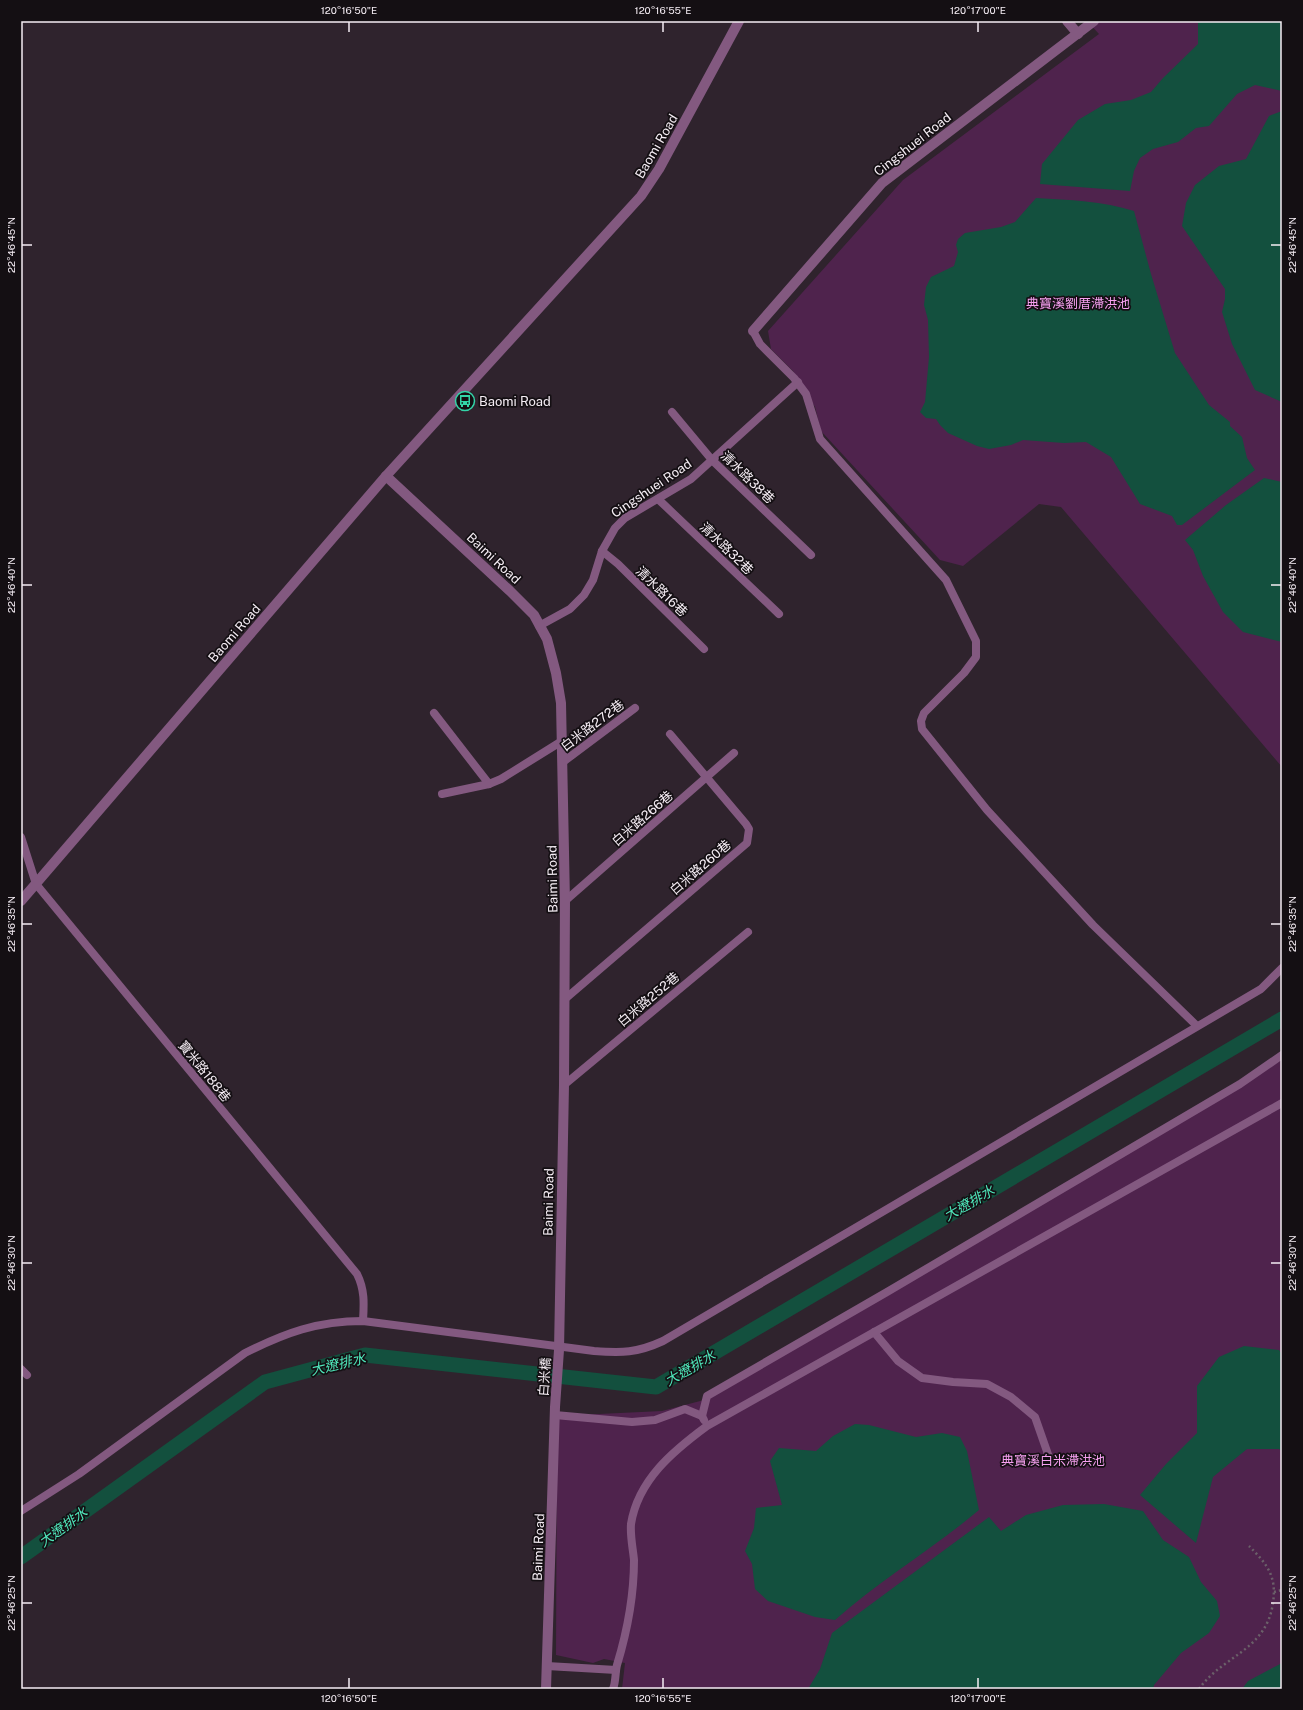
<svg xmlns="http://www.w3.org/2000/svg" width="1303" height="1710" viewBox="0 0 1303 1710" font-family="'Public Sans','Noto Sans TC',sans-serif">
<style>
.green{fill:#4f234d}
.water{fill:#13503e}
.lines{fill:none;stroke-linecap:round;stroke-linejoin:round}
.canal{stroke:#13503e;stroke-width:15}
.path{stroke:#6b6069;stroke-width:2.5;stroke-dasharray:2 3;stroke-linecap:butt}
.service{stroke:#835980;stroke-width:8}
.minor{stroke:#835980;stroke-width:10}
.tertiary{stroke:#835980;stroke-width:10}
.ticks{fill:none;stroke:#f5edf4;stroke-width:1.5}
.labels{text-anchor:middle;stroke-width:3.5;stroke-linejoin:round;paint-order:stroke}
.street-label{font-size:13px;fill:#f5edf4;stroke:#140f13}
.park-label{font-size:13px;fill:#f6a0f0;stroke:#140f13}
.poi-label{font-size:13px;fill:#f5edf4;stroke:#140f13;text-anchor:start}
.water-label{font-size:14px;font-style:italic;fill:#4fe8bb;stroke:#140f13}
.neatline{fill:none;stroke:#f5edf4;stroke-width:1.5}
.ticks-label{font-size:10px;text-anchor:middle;fill:#f5edf4}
</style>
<rect width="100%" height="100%" fill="#2f232d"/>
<g class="green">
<path d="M1087,21h195v746l-221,-260 -22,-3 -76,62 -23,-6 -119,-129 -6,-24 -22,-36 -22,-22 -3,-18 135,-151 196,-146z"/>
<path d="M1282,1060v629h-660l3,-26 -21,-4 -11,4 -37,-8 1,-239 105,-5 42,-11z"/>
</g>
<g class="water">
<path d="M1198,21h84v70l-27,-6 -18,9 -28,32 -13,2 -18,14 -25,7 -13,9 -6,13 -4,20 -90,-7 2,-20 36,-44 27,-16 26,-4 20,-8 12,-14 35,-34z"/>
<path d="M1282,111v291l-27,-12 -23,-46 -10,-32 3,-13v-10l-43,-63 4,-23 9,-18 24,-19 27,-7 23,-43z"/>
<path d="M1036,198c33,2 67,3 98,13l17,63 24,79 34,52 21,17v4l12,11 5,21 8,12 -73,55h-5l-5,-9 -32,-12 -29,-47 -25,-15 -22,1 -41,-3 -12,5 -22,4 -12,-3 -29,-13 -8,-8 -4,-6 -10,-1 -6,-6 5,-10 4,-45 -1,-37 -4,-15 2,-18 5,-10 23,-11 4,-14 -2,-7 2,-6 7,-6 36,-6 14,-5z"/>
<path d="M1264,478l18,4v160l-39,-10 -20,-20 -20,-36 -10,-26 -8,-10 41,-35z"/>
<path d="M1244,1346l35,4 3,4v97l-3,-2h-32l-34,28 -17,66 -56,-48 26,-31 31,-31v-47l22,-29z"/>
<path d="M855,1424l14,1 47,12 26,-4 18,4 7,14 12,59c-46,39 -99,70 -144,110l-20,-3 -47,-16 -13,-12 -3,-25 -7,-13 9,-23 2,-20 26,-3 -12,-44 9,-13 37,3 17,-15z"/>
<path d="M1104,1504l39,7 20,29 26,17 12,25 16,19 3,15 -11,17 -28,20 -27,32 -1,4h-345l12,-20 12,-36 157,-116 12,14 25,-16 37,-10z"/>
<path d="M1282,1663v26h-40l6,-8z"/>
</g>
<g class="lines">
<path class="canal" d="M21,1557l244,-175 100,-27 291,32 626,-368"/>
<g class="path">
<path d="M1274,1592l8,-2"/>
<path d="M1199,1689c24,-34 67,-38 74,-86 4,-27 -6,-39 -24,-57"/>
</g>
<g class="service">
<path d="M753,331l7,13 34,34 12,16 14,45 126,141 30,61v16l-12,16 -40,40 -3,8 1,8 65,81 106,115 104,101"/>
<path d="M672,412l40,48 99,95"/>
<path d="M658,499l121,115"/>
<path d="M602,551l16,13 86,85"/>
<path d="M539,626l31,-17 14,-14 9,-15 9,-29 13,-23 10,-10 66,-39 107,-97"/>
<path d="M434,713l55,71"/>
<path d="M563,762l72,-54"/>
<path d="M442,794l47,-10 12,-5 61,-38"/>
<path d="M21,837l15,47 321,390c8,16 7,30 6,47"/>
<path d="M565,901l169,-148"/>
<path d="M565,999l182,-156 2,-14 -3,-5 -76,-90"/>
<path d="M564,1085l184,-153"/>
<path d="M874,1332l24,29 24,17 31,4 34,2 24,13 24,20 15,43"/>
<path d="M21,1369l6,6"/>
<path d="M555,1415l77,7 23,-2 30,-11 17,7 2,4"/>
<path d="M702,1416l5,-20 180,-104 353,-208 42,-29"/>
<path d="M21,1511l58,-37 166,-121c40,-20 72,-32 118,-32l231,30c28,2 43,2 69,-10l598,-352 21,-21"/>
<path d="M547,1666l69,4"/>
<path d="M613,1689c3,-7 2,-16 4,-24 10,-33 17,-70 17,-105 -1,-11 -4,-24 -3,-36 7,-44 42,-73 76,-98l575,-323"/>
</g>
<g class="minor">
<path d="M1067,21l11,13"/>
<path d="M753,331l129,-148 212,-162"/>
</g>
<g class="tertiary">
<path d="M386,476l124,115 24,24 13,24 9,34 5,30 4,198 -1,184 -5,265 -4,57 -9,282"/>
<path d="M21,901l365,-425 255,-280 18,-27 80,-148"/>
</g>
</g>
<path class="ticks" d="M349,22v10M663,22v10M978,22v10M22,245h10M1271,245h10M22,585h10M1271,585h10M22,924h10M1271,924h10M22,1263h10M1271,1263h10M22,1603h10M1271,1603h10M349,1678v10M663,1678v10M978,1678v10"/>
<defs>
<g id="bus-ring" transform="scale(1)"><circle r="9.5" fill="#140f13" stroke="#33d4a8" stroke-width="1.5"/><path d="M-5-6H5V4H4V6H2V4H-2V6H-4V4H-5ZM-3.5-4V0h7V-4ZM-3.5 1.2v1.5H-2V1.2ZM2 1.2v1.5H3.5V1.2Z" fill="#33d4a8"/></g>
</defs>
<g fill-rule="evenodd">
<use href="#bus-ring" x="465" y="401"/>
</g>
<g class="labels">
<g class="street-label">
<text transform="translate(912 144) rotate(-38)" y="5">Cingshuei Road</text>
<text transform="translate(656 146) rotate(-60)" y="5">Baomi Road</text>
<text transform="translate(748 477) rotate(44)" y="5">清水路38巷</text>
<text transform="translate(651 488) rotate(-34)" y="5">Cingshuei Road</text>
<text transform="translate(727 548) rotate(44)" y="5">清水路32巷</text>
<text transform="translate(494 558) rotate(43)" y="5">Baimi Road</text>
<text transform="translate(662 591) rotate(44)" y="5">清水路16巷</text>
<text transform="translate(234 633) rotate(-49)" y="5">Baomi Road</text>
<text transform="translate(592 725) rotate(-37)" y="5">白米路272巷</text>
<text transform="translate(642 818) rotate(-41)" y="5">白米路266巷</text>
<text transform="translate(700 867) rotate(-41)" y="5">白米路260巷</text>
<text transform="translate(552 879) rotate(-91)" y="5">Baimi Road</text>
<text transform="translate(648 999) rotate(-40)" y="5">白米路252巷</text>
<text transform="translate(205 1071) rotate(51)" y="5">寶米路188巷</text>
<text transform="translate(548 1202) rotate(-89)" y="5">Baimi Road</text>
<text transform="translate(544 1377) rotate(-86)" y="5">白米橋</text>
<text transform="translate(538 1547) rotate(-88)" y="5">Baimi Road</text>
</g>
<g class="park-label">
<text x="1078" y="308">典寶溪劉厝滯洪池</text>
<text x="1053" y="1465">典寶溪白米滯洪池</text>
</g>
<g class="poi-label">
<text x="479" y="406">Baomi Road</text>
</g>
<g class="water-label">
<text transform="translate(969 1203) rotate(-30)" y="5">大遼排水</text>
<text transform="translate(338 1364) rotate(-13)" y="5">大遼排水</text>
<text transform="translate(690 1368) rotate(-30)" y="5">大遼排水</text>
<text transform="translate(63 1527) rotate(-36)" y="5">大遼排水</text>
</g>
</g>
<rect width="1303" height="1710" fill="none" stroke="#140f13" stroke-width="44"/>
<rect x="22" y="22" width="1259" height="1666" class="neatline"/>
<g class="ticks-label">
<text x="349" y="14">120°16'50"E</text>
<text x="663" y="14">120°16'55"E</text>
<text x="978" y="14">120°17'00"E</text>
<text transform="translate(11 245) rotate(-90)" y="4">22°46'45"N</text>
<text transform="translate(1292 245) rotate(-90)" y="4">22°46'45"N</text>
<text transform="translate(11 585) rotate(-90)" y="4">22°46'40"N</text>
<text transform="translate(1292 585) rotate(-90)" y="4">22°46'40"N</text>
<text transform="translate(11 924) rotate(-90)" y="4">22°46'35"N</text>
<text transform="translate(1292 924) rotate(-90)" y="4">22°46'35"N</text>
<text transform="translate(11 1263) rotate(-90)" y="4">22°46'30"N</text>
<text transform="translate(1292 1263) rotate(-90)" y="4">22°46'30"N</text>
<text transform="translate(11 1603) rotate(-90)" y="4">22°46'25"N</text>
<text transform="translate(1292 1603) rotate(-90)" y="4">22°46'25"N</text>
<text x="349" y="1702">120°16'50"E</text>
<text x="663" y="1702">120°16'55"E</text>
<text x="978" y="1702">120°17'00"E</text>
</g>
</svg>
